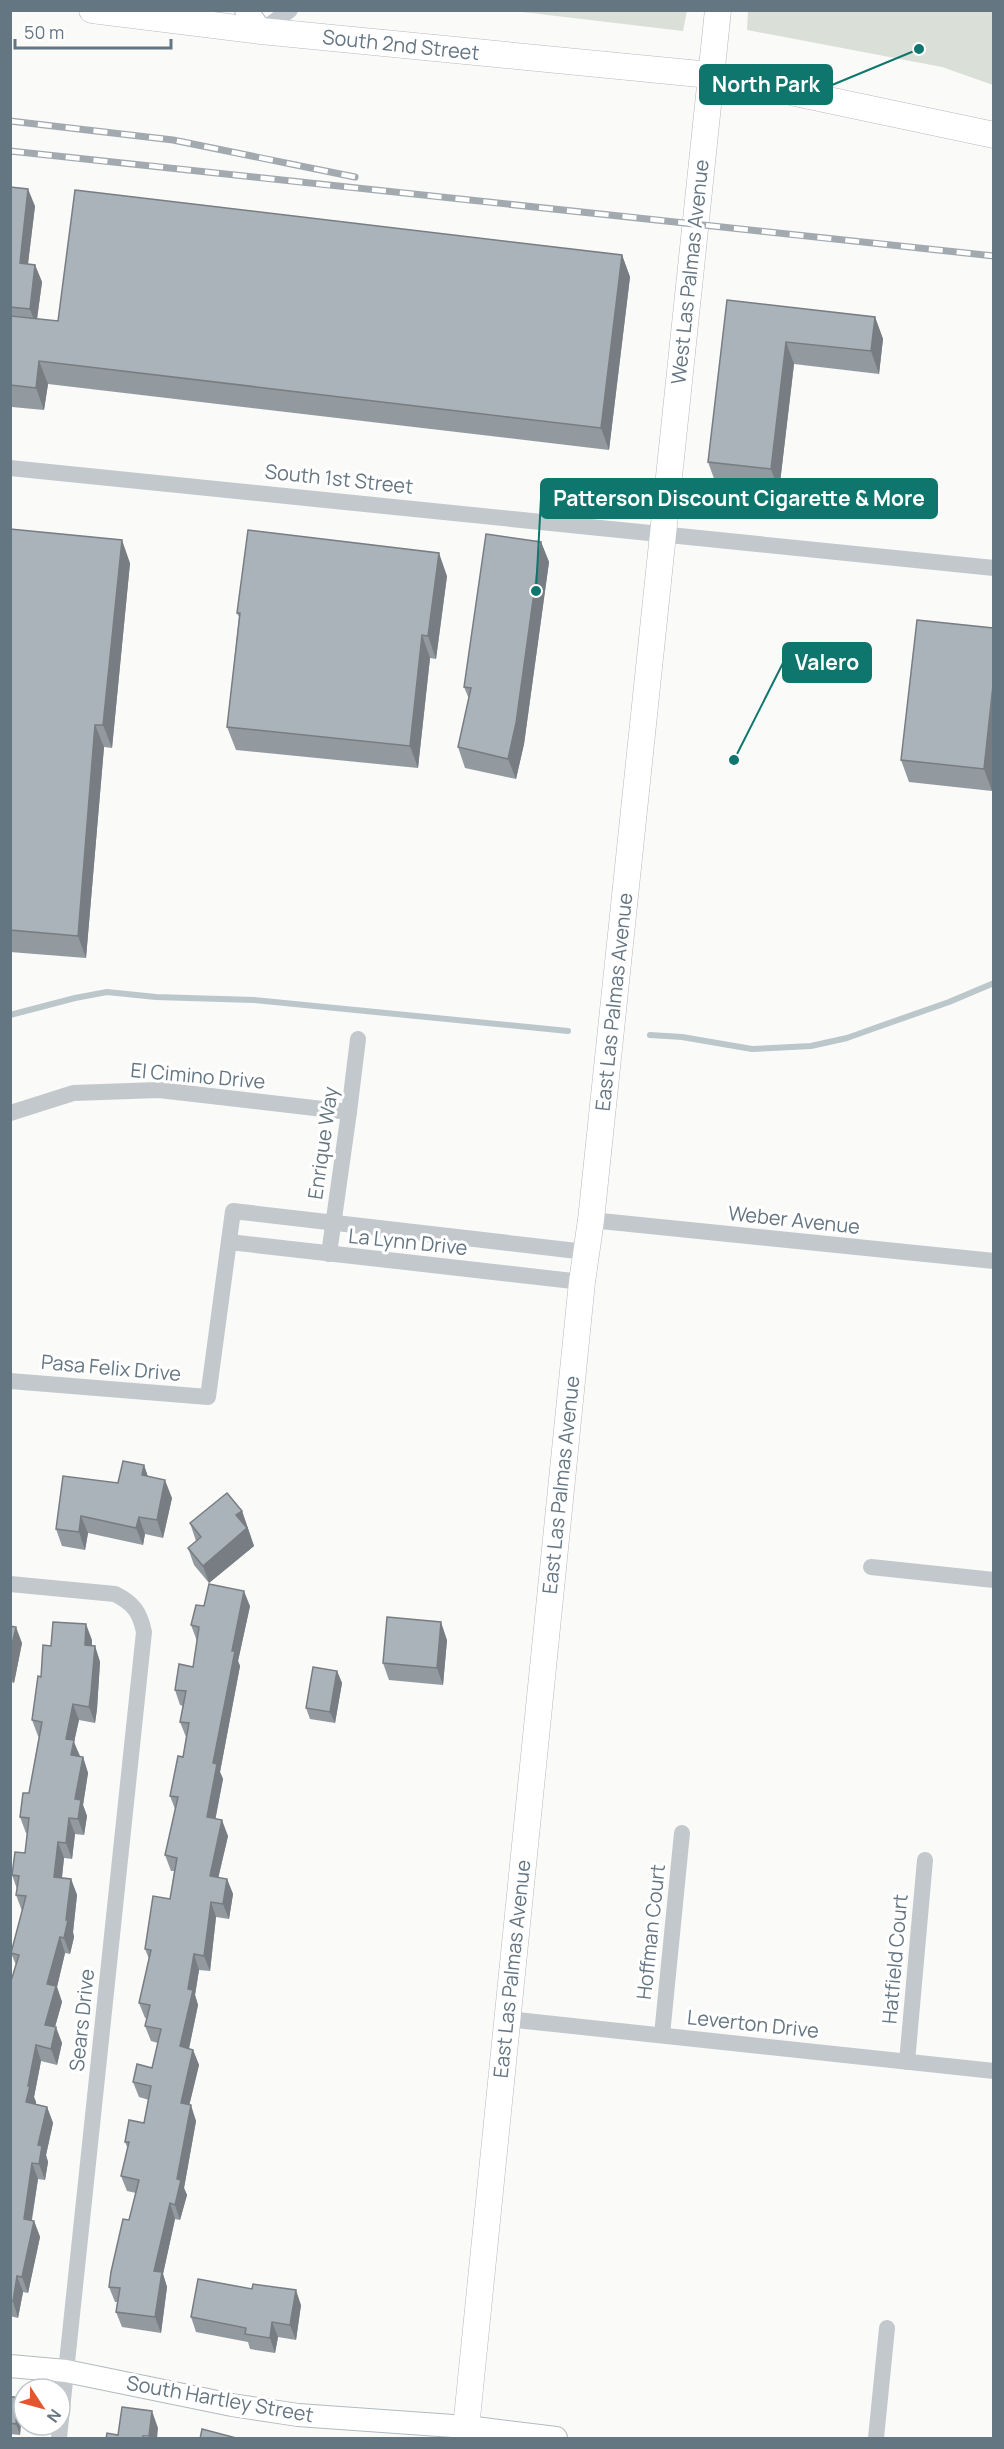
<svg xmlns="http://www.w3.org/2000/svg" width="1004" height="2449" viewBox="0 0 1004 2449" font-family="Manrope,sans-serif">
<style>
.green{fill:#dadfd7}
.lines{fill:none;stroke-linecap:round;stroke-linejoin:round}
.stream{stroke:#bbc7cb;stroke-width:6}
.secondary-casing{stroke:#b3babf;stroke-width:24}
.primary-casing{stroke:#b5babe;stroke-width:27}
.street{stroke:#c3c8cc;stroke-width:16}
.secondary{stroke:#fff;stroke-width:22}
.primary{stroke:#fff;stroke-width:26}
.rail-casing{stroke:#a2aab0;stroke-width:7}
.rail{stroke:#fff;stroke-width:4.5;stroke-dasharray:14;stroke-linecap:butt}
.wall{fill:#929a9f}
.shaded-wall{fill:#777d82}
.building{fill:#aab3b9;stroke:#777d82;stroke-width:1.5}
.labels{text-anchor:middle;stroke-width:6;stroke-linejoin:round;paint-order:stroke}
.street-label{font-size:20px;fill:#657683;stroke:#fff}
.leader{fill:none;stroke:#0f766e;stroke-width:2}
.callout-dot{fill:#0f766e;stroke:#fff;stroke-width:2}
.callout{fill:#0f766e;stroke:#0f766e;stroke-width:2}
.callout-label{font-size:21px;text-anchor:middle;font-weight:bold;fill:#fff}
</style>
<rect width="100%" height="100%" fill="#fafaf8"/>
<g class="green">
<path d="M514,11h173l-4,20z"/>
<path d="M748,11h245v74l-51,-18 -195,-37z"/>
</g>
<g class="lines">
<g class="stream">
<path d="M10,1015l65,-17 32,-6 49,5 98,3 314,31"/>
<path d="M650,1035l32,2 70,12 59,-3 36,-8 28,-10 74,-26 45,-19"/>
</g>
<g class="secondary-casing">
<g id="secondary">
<path d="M246,10l15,21"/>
<path d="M10,2366l56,5 166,34 66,10 169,12 89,11"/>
</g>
</g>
<g class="primary-casing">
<g id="primary">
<path d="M92,10l169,21 449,44 284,60"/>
<path d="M465,2438l117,-1156 9,-62 127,-1210"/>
</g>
</g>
<g class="street">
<path d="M261,31l29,-21"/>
<path d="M10,468l984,100"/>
<path d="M10,1113l63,-20 86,-3 190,22"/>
<path d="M591,1220l403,41"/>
<path d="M229,1242l353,40"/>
<path d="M329,1254l20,-142 9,-73"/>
<path d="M10,1381l198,16 25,-186 353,41"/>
<path d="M871,1567l123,13"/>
<path d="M10,1584l105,10c18,9 25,18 29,38l-85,806"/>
<path d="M507,2019l487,52"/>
<path d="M662,2035l20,-202"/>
<path d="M907,2062l18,-202"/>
<path d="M876,2438l11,-110"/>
</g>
<use href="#secondary" class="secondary"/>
<use href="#primary" class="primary"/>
<g class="rail-casing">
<g id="rail">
<path d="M10,121l163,19 182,37"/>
<path d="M10,151l984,105"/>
</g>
</g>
<use href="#rail" class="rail"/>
</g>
<g class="wall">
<path d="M10,187l25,19 -7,58 7,1 7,17 -5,37 21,2 564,-66 8,22 -21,173 -561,-66 -4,26 -32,-3 -2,-4z"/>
<path d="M727,300l148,17 8,22 -4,35 -85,-10 -15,127 -63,-7 -8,-22z"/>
<path d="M10,529l120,34 -18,185 -8,-1 -18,211 -76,-6z"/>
<path d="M541,542l8,20 -25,182 -8,35 -51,-11 -7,-21 11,-48 -5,-12z"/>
<path d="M447,576l-11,83 -6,-1 -12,110 -182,-18 -9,-23 12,-110 -2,-4z"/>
<path d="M993,628l-1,163 -83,-9 -8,-22z"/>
<path d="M144,1465l4,12 24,21 -9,40 -18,-4 -2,11 -55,-12 -3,17 -23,-4 -6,-17z"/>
<path d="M242,1511l12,35 -45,37 -15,-18 -6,-17 8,-7 -6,-18z"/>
<path d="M204,1606h46l-12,55 2,5 -20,106 3,7 -8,40 13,17 -10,42 9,1 6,15 -4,25 -13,-2 -6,54 -11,-1 -4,25 3,10 -9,44 4,1 6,15 -10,40 7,16 -12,67 3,7 -7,25 -5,-1 -12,55 4,13 -6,46 -39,-6 -6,-15 1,-10h-2l-6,-15 20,-67 7,-27 -9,-2 -6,-15 7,-27 -3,-7 19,-19 5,-23 -10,-3 -6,-15 19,-14 6,-25 -7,-2 -6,-15 2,-8h-2l-6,-15 10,-44 -4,-10 25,-50 4,-28h-3l-6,-16 10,-46 -5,-13 13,-39 3,-20 -6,-15 3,-16 -3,-1 -5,-15 18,-23 4,-26 -6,-16z"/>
<path d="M10,1626l12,17 -8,40 -4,-1z"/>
<path d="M92,1640v6h3l5,16 -3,47 -2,14 -16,-3 -5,22 5,15h4l5,16 -5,32 4,11 -3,19 -9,-1 -3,25 -8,-1 -2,20 9,1 6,16 -4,37 1,5 -4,17 -5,-1 -8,34 5,15 -7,25 7,16 -5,22 -16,-4 -7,36 2,5v2l11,3 6,16 -7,32 2,7 -3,18 -7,-1 -6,41 2,1 6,16 -12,56 -5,-1 -5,26 -8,-2v-332l6,-19 -5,-12 11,-42 -6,-16 1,-6 -5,-14 13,-22 2,-20h-1l-6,-16 9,-24 10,-56 -1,-1 -6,-16 9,-43 10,-31z"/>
<path d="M447,1640l-4,45 -54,-5 -6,-17z"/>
<path d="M337,1671l5,12 -7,40 -25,-4 -4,-11z"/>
<path d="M301,2305l-5,35 -18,-3 -3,16 -25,-4 -2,-7 -52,-10 -5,-15z"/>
<path d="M10,2397l12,12 -2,26 -10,-1z"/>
</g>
<g class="shaded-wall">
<path d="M28,189l7,17 -9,74 -6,-17z"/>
<path d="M622,255l8,22 -21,173 -8,-22z"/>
<path d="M35,265l7,17 -6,44 -6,-17z"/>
<path d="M875,317l8,22 -4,35 -8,-23z"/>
<path d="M786,342l8,22 -15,127 -8,-22z"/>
<path d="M39,361l9,23 -4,26 -8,-22z"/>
<path d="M122,540l8,23 -18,185 -9,-23z"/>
<path d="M541,542l8,20 -25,182 -8,35 -8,-20z"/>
<path d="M439,553l8,23 -11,83 -8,-23z"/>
<path d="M422,635l8,23 -12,110 -8,-22z"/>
<path d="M993,685v94l-1,12 -8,-22z"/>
<path d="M95,725l9,22 -18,211 -8,-22z"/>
<path d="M144,1465l6,18 -8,-8z"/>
<path d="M165,1480l7,18 -9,40 -6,-18z"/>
<path d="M242,1511l12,35 -45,37 -6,-17 33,-51z"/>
<path d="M81,1516l7,17 -3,17 -6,-18z"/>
<path d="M139,1517l6,17 -2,11 -7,-17z"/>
<path d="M244,1591l6,15 -12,55 2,5 -20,106 3,7 -10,53 -6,-15 6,-54 19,-112z"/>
<path d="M441,1622l6,18 -4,45 -6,-17z"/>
<path d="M86,1624l6,16 -1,21 -6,-16z"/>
<path d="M16,1627l6,16 -8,40 -4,-9v-20z"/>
<path d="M95,1646l5,16 -3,47 -2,14 -6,-16z"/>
<path d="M337,1671l5,12 -7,40 -5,-11z"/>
<path d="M73,1704l6,16 -5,22 6,14 -3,15 -11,-32z"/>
<path d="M83,1757l5,16 -5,32 4,11 -3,19 -6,-16 -3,-20z"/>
<path d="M69,1818l6,16 -3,25 -6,-16z"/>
<path d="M222,1820l6,16 -13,56 -5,-16z"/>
<path d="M58,1842l6,16 -4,35 -6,-16z"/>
<path d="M71,1879l6,16 -4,37 1,5 -4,17 -6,-16z"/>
<path d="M227,1879l6,15 -4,25 -6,-15z"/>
<path d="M211,1902l5,15 -6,54 -6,-15z"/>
<path d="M60,1937l5,16 -8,34 5,15 -11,39 -6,-16 2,-41z"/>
<path d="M194,1954l5,16 -4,25 3,10 -12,57 -6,-16 8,-57z"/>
<path d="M56,2027l6,16 -5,22 -6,-16z"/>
<path d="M36,2045l5,16 -7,36 2,5 -4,16 -6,-16 2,-16z"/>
<path d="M193,2050l6,15 -13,54 -5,-16z"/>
<path d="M191,2105l5,16 -12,67 3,7 -7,25 -5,-15 2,-26z"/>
<path d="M47,2107l6,16 -7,32 2,7 -3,18 -6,-16 -1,-19z"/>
<path d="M32,2163l6,16 -9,56 -5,-16z"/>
<path d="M170,2203l5,16 -12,55 4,13 -6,46 -6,-16 -1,-46z"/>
<path d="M34,2221l6,16 -12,56 -6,-16z"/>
<path d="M17,2276l6,16 -5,26 -5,-17z"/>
<path d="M296,2290l5,15 -5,35 -6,-15z"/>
<path d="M272,2322l6,15 -3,16 -5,-15z"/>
<path d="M18,2397l4,12 -2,26 -4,-11z"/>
<path d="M152,2411l6,17 -1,11h-7l-1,-3z"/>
</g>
<g class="building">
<path d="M10,187l18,2 -8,74 15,2 -5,44 -20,-2z"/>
<path d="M75,190l547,65 -21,173 -562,-67 -3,27 -26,-3v-61l1,-8 47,5z"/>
<path d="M727,300l148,17 -4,34 -85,-9 -15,127 -63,-7z"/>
<path d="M10,529l112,11 -19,185h-8l-17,211 -68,-6z"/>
<path d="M248,530l191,23 -11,83 -6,-1 -12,111 -183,-19 13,-114h-3z"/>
<path d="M486,534l55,8 -25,181 -8,36 -50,-12 13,-59 -7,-1z"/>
<path d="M917,620l76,8v57l-9,84 -83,-9z"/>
<path d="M123,1461l21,4 -2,10 23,5 -8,40 -18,-3 -3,11 -55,-12 -2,16 -23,-3 7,-53 55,7z"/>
<path d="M227,1493l15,18 -6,4 11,13 -44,38 -15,-18 13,-11 -11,-14z"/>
<path d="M209,1584l35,7 -12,60h3l-22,112 4,1 -10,53 15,3 -12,56 17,3 -4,25 -12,-2 -7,54 -10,-2 -6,35 5,1 -13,56 13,4 -12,53 10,2 -14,74 4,1 -6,25 -5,-2 -16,68 8,1 -7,45 -39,-5 4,-24 -11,-1 2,-15 12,-53 6,1 10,-40 -18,-4 8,-34h-4l4,-22 15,3 7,-37 -18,-4 4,-18 15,4 9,-39 -16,-3 5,-21 -11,-2 12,-53 -6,-1 8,-53 17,3 7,-41 -12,-3 13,-58 -8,-1 8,-40 5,1 6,-34 -9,-1 6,-31 -11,-1 4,-26 14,3 6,-40 -8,-2 5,-20 8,1z"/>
<path d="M387,1617l54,5 -4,46 -54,-5z"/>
<path d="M53,1622l33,2 -1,21 10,1 -4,47 -2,14 -16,-3 -7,35 8,1 -3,15 12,2 -8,42 6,1 -3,19 -9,-1 -3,25 -8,-1 -4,35 17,2 -5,41h2l-4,18 -4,-1 -13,47 9,2 -11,39 11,2 -5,22 -15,-4 -8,41h2l-4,16 21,5 -9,38 4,1 -3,18 -7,-1 -8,56 10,2 -12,56 -5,-1 -4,25h-3v-317l9,-29 -8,-2 15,-57 -10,-1 3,-19 -7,-1 3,-23 10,1 4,-35 -9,-1 3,-24h6l13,-71 -10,-2 6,-44 3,1 2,-32 8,1z"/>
<path d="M10,1626l6,1 -6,27z"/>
<path d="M313,1667l24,4 -7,41 -24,-4z"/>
<path d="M198,2279l54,10 1,-5 43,6 -6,35 -18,-3 -2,16 -25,-4 1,-6 -55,-11z"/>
<path d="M10,2397h8l-2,27 -6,-1z"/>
<path d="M122,2407l30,4 -3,25h-6v3h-37l1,-6 11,2z"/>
<path d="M202,2429l38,10h-40z"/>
</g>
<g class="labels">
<g class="street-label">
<text transform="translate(401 45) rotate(6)" y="7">South 2nd Street</text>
<text transform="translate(690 272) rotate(-84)" y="7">West Las Palmas Avenue</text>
<text transform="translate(339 479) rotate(6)" y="7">South 1st Street</text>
<text transform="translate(614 1002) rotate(-84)" y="7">East Las Palmas Avenue</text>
<text transform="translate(198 1076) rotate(5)" y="7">El Cimino Drive</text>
<text transform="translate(323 1143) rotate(-82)" y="7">Enrique Way</text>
<text transform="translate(794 1220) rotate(6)" y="7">Weber Avenue</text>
<text transform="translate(408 1242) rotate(6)" y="7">La Lynn Drive</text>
<text transform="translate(111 1368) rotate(5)" y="7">Pasa Felix Drive</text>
<text transform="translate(561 1485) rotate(-84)" y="7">East Las Palmas Avenue</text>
<text transform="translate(651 1932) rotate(-84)" y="7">Hoffman Court</text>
<text transform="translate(895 1959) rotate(-85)" y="7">Hatfield Court</text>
<text transform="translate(512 1969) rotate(-84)" y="7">East Las Palmas Avenue</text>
<text transform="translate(82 2020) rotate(-84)" y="7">Sears Drive</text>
<text transform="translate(753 2024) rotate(6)" y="7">Leverton Drive</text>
<text transform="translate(220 2399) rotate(10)" y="7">South Hartley Street</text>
</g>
</g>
<path class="leader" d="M919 49L832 85M536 591L541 498M734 760L783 663"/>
<g class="callout-dot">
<circle cx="919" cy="49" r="6"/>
<circle cx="536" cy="591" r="6"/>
<circle cx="734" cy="760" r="6"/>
</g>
<g class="callout">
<rect x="700" y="65" width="132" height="39" rx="6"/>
<rect x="541" y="479" width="396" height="39" rx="6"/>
<rect x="783" y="643" width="88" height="39" rx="6"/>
</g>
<g class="callout-label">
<text x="766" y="92">North Park</text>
<text x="739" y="506">Patterson Discount Cigarette &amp; More</text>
<text x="827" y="670">Valero</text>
</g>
<rect width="1004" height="2449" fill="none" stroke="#657683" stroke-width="24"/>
<g transform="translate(42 2407) rotate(126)"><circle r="28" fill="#ffffff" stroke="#c1c8cd" stroke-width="1.5"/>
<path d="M0-4.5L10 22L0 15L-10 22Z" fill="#e4572e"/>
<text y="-9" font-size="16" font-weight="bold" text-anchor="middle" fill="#657683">N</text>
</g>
<path d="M15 39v9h156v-9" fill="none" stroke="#657683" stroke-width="3"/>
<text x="24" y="39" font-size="18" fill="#657683" stroke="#ffffff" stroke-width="4.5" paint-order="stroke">50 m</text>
</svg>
